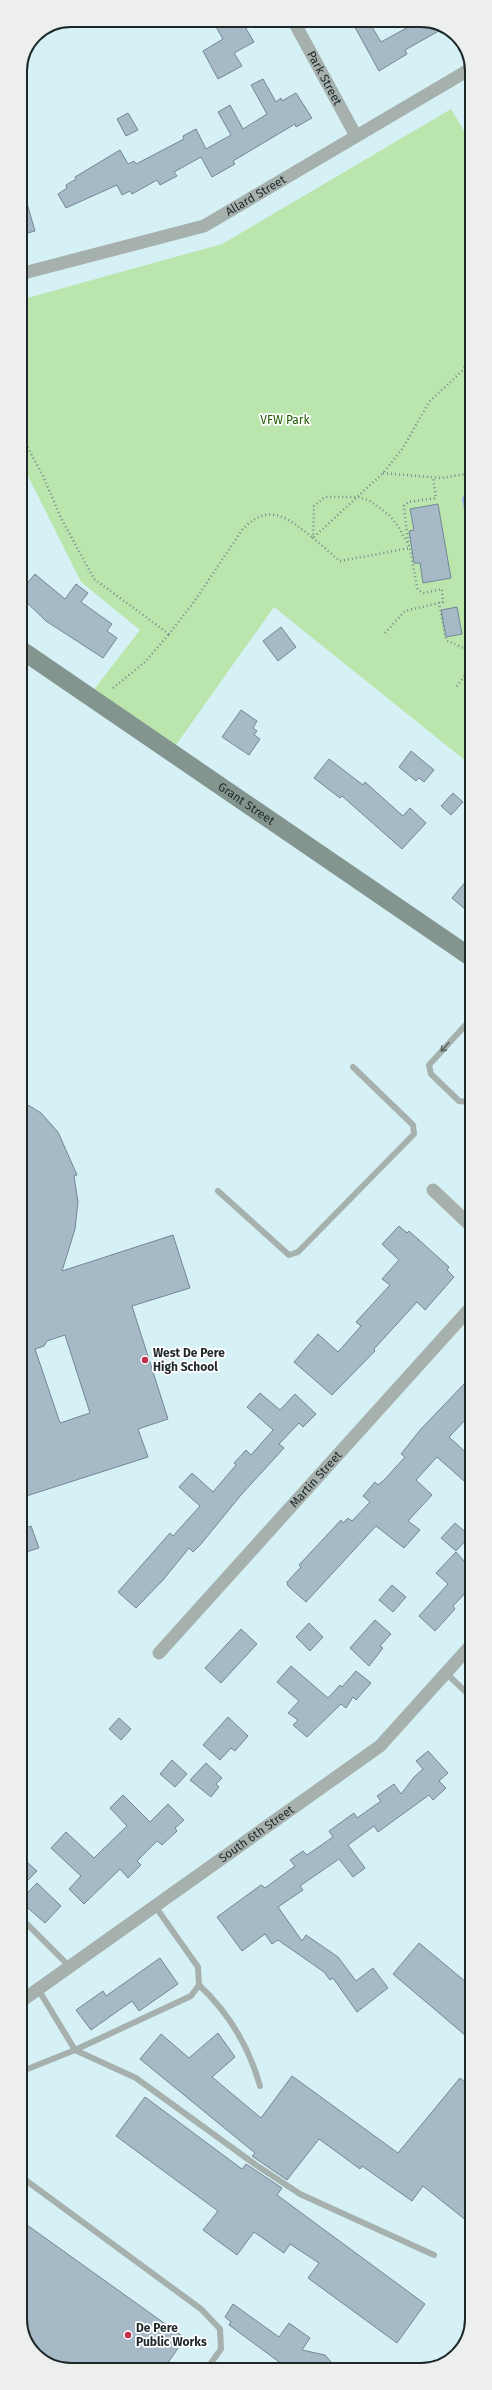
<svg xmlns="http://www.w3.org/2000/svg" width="492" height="2390" viewBox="0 0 492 2390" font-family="'Fira Sans',sans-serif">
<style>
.green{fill:#bae6ae}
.water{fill:#9caaed}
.building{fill:#a6b9c7;stroke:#748694;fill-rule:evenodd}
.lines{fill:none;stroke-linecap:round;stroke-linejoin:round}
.path{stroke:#788b8e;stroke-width:2.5;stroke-dasharray:1 3;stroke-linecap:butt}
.lane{stroke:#a6b0ad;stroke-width:6}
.street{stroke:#a6b0ad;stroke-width:13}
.secondary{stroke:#84948f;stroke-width:18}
.oneway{stroke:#5b6565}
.poi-dot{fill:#c02f45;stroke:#fff;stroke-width:1.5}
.labels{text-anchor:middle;stroke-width:3.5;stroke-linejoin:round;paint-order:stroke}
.street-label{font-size:12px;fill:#1e282a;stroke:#fff}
.park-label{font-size:12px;fill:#1d5900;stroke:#fff}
.poi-label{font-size:12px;font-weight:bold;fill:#1e282a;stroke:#fff;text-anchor:start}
.rim{fill:none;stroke:#1e282a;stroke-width:2}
</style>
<rect width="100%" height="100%" fill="#d5f1f5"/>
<path class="green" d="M451,109l21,35v622l-198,-159 -103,145 -82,-56 51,-66 -59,-48 -61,-122v-160l202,-56z"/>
<path class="water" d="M468,490h4v65l-10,-57z"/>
<g class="building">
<path d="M212,20h29l13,22 -20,11 8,13 -24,13 -15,-28 20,-12z"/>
<path d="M351,20h17l13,22 40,-22h7l16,8 -39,22 2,4 -28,17z"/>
<path d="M263,79l13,23 5,-4 1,3 14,-8 16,25 -16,9 -1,-3 -62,37 2,3 -23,13 -11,-20 -27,15 3,4 -17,9 -3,-5 -25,14 -2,-3 -8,4 -5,-10 -51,23 -8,-14 9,-6 -1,-3 10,-6 -1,-2 45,-27 8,14 6,-3 2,3 48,-25 -1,-3 13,-7 10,20 25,-14 -13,-23 12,-7 13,24 24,-15 -16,-29z"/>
<path d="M128,113l10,17 -12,6 -9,-17z"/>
<path d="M20,193h4l11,38 -15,4z"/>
<path d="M438,504l13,74 -28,5 -3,-20h-6l-5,-32 5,-1 -4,-21z"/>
<path d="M35,574l30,25 11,-15 12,9 -7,9 31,22 -5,7 10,7 -14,20 -57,-37 -26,-25v-4z"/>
<path d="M457,607l5,27 -16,3 -5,-27z"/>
<path d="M281,627l15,20 -18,14 -15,-20z"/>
<path d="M241,710l16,11 -4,7 4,3 -3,4 6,4 -11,16 -27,-18z"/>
<path d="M411,751l23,19 -10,12 -5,-4 -3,3 -17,-14z"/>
<path d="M329,759l34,26 2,-3 38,34 7,-8 16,15 -24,26 -60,-53 -2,2 -26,-20z"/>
<path d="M453,793l10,9 -12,13 -10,-9z"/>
<path d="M472,874v41l-20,-17z"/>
<path d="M20,1100l21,13 17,19 19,43 -3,1 4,26 -3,27 -13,42 111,-36 17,53 -58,18 36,113 -30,10 10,28 -128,41zM65,1335l25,78 -30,10 -25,-74 9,-3 3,-5z"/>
<path d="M399,1226l8,7 2,-2 40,36 -2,3 7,7 -29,33 -8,-8 -43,47 1,2 -43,44 -38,-33 24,-28 20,18 23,-26 -5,-4 34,-37 -8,-6 17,-19 -17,-16z"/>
<path d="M465,1383l7,6v24l-23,24 23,21v30l-35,-31 -21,23 16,15 -24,26 12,9 -16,18 -28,-22 -70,76 -18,-16 -1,-4 14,-15 -2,-2 42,-45 2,3 5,-5 4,3 18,-19 -7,-6 12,-14 3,3 7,-6 20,-22 -4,-3 20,-25z"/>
<path d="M260,1393l20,17 15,-16 21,20 -13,13 -4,-4 -20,21 5,4 -43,47 -40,49 -8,8 -4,-4 -26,32 -27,28 -18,-16 52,-59 3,3 27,-30 -21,-19 13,-14 21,19 23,-27 -2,-2 12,-13 5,5 22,-25 -26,-23z"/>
<path d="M455,1523l15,13 -14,15 -15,-13z"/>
<path d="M31,1526l8,22 -19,6v-24z"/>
<path d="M456,1552l16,18v16l-19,20 2,3 -20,22 -16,-15 29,-32 -12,-11z"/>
<path d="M392,1585l14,12 -13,15 -14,-12z"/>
<path d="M375,1620l16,14 -11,12 3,2 -14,18 -19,-18z"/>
<path d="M309,1623l14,14 -13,14 -14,-14z"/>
<path d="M241,1629l16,15 -36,39 -16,-15z"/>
<path d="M291,1666l37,32 12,-13 2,2 14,-16 15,12 -15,17 -3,-3 -7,11 -5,-4 -34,33 -14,-12 5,-5 -10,-7 11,-12 -22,-19z"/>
<path d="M228,1717l20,19 -13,15 -4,-3 -11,12 -17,-15z"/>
<path d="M119,1718l12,11 -10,11 -12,-11z"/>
<path d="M428,1751l20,22 -9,8 7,7 -13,12 -4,-5 -51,37 -4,-6 -26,19 17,23 -12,9 -14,-18 -39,27 3,4 -25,17 24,34 4,-6 32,22 18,24 17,-13 15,20 -31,24 -24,-34 -3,2 -6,-8 -46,-32 -6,4 -7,-10 -23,17 -25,-34 44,-32 4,3 30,-22 -5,-6 13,-9 4,4 26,-18 -4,-6 25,-18 3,5 24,-17 -4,-5 17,-12 7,10 13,-17 9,-8 -7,-8z"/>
<path d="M172,1760l15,14 -12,13 -15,-13z"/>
<path d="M206,1763l16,15 -6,6 3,3 -8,10 -21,-17z"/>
<path d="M123,1795l27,27 18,-18 16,16 -9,8 2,3 -15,14 -5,-4 -20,20 4,4 -13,13 -8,-9 -36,35 -15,-15 12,-13 -30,-28 15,-16 28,26 33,-32 -17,-18z"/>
<path d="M20,1856l17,15 -17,17z"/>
<path d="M37,1883l24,23 -16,17 -25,-22z"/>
<path d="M419,1943l53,44v54l-79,-67z"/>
<path d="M160,1958l18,26 -39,27 -7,-10 -41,29 -15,-20 27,-19 3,5z"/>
<path d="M218,2033l17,24 -23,20 49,41 31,-42 106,77 62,-75 12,10v137l-49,-39 -11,15 -50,-35 -2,3 -41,-30 -32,41 -35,-24 3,-3 -115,-94 21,-25 28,24z"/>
<path d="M145,2097l97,72 4,-5 36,24 -5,7 148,109 -28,39 -89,-65 11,-15 -29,-19 -6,9 -30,-21 -17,23 -34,-25 15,-19 -102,-75z"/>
<path d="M20,2220l165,118 -22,32h-99l-29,-15 -15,-29z"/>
<path d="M233,2304l46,33 10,-14 21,15 -8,12 23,5 13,15h-48l-61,-45 2,-3 -6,-5z"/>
</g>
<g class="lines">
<g class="path">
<path d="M20,314l4,-11"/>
<path d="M20,433l23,43 18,42 33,61 75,55 25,-32 48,-72c27,-29 46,-12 71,8l70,-65 20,-25 26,-46 32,-30 11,-14"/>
<path d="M383,473l58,5 31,-5"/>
<path d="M408,542l-4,-36 4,-4 28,-4 -3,-21"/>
<path d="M439,602l7,38 19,9 3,22 -13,18"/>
<path d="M385,633l20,-22 38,-9 -1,-13 -18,4 -6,-3 -1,-3 -7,-39 -12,-22 -9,-11 -19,-14 -12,-4h-33l-11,9 -1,32 27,23 70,-13"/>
<path d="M465,649l7,-1"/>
<path d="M113,688l32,-26 24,-28"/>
</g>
<g class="lane">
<path d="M472,1018l-43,47 2,9 28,27 10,1 3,-3"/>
<path d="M218,1191l71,64 9,-3 116,-118 -1,-9 -60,-58"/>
<path d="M446,1673l26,25"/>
<path d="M20,1917l50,50"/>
<path d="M199,1985c30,28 50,62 61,101"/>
<path d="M38,1989l37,61 61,28 120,87 44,29 134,61"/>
<path d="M20,2072l55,-22 116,-54 8,-11 -1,-18 -43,-61"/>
<path d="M20,2176l181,133 19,20 1,20 -15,21"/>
</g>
<g class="street">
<path id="s1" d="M293,20l63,116"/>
<path id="s2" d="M20,274l184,-48 268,-158"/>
<path d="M433,1190l39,37"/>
<path id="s3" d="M159,1653l313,-347"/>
<path id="s4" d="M20,2002l360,-256 92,-102"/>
</g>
<path class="secondary" id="s5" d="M20,649l452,309"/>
</g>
<defs><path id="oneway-shaft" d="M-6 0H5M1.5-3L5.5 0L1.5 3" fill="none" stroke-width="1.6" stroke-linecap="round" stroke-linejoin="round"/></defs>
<use class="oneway" href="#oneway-shaft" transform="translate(445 1047) rotate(132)"/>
<g class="poi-dot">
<circle cx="145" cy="1360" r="4"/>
<circle cx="128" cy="2335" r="4"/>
</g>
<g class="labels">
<g class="street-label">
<text dy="4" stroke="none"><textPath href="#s1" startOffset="66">Park Street</textPath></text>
<text dy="4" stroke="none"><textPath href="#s2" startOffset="250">Allard Street</textPath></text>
<text dy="4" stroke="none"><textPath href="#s5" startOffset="274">Grant Street</textPath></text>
<text dy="4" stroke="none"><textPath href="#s3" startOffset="234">Martin Street</textPath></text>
<text dy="4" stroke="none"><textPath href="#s4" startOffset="290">South 6th Street</textPath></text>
</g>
<g class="park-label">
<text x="285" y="424">VFW Park</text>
</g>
<g class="poi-label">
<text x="153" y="1357">West De Pere<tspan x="153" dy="14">High School</tspan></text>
<text x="136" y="2332">De Pere<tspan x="136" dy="14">Public Works</tspan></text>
</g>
</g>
<path d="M0 0H492V2390H0ZM71 27H421A44 44 0 0 1 465 71V2319A44 44 0 0 1 421 2363H71A44 44 0 0 1 27 2319V71A44 44 0 0 1 71 27Z" fill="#edeeee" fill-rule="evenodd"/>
<path class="rim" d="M71 27H421A44 44 0 0 1 465 71V2319A44 44 0 0 1 421 2363H71A44 44 0 0 1 27 2319V71A44 44 0 0 1 71 27Z"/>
</svg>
